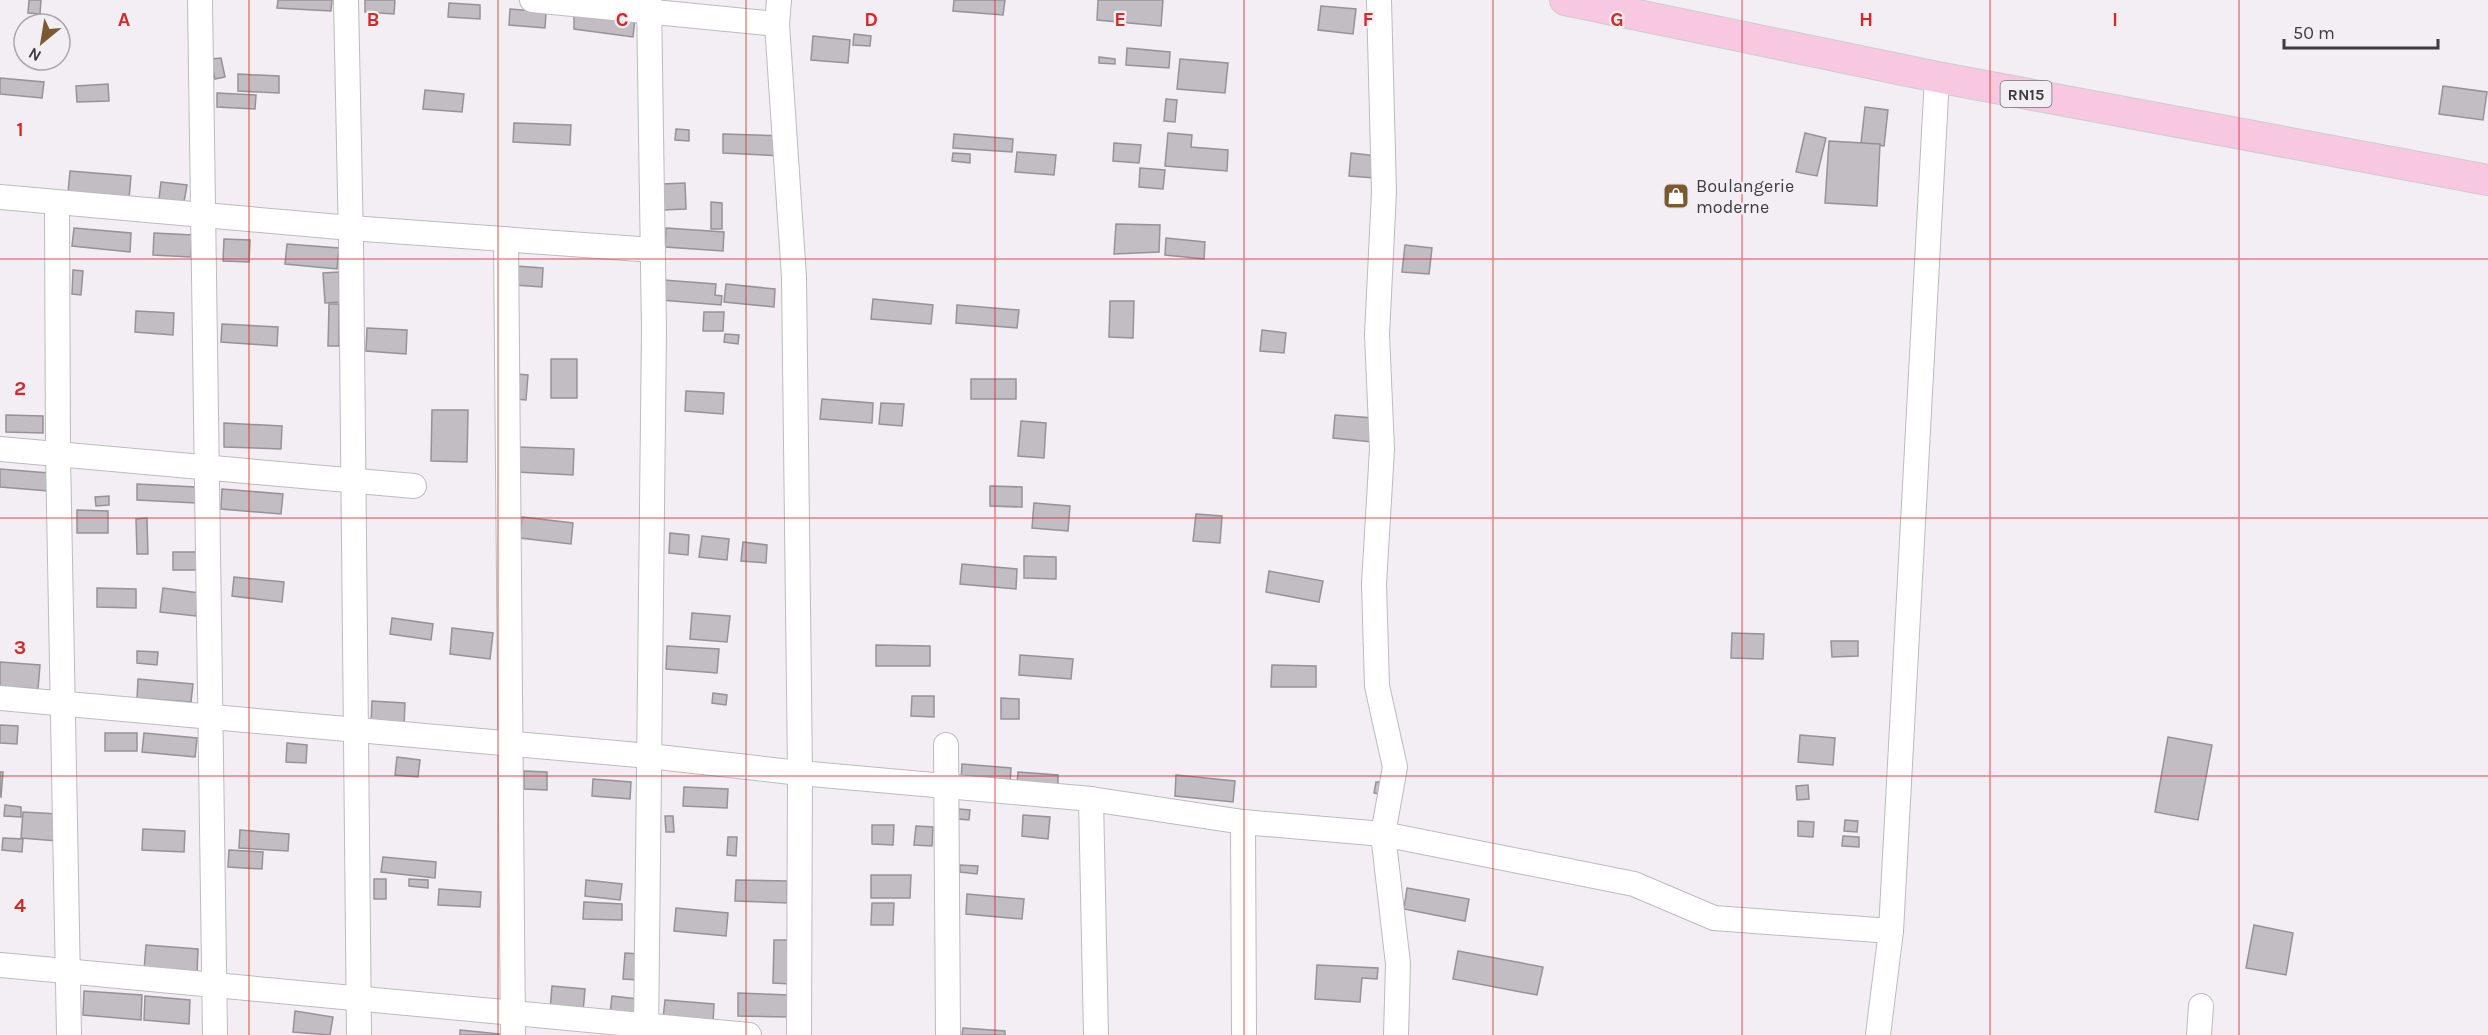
<svg xmlns="http://www.w3.org/2000/svg" width="2488" height="1035" viewBox="0 0 2488 1035" font-family="Karla,sans-serif">
<style>
.building{fill:#c1bdc3;stroke:#969297;stroke-width:1.5}
.lines{fill:none;stroke-linecap:round;stroke-linejoin:round}
.minor-casing{stroke:#bebac0;stroke-width:26}
.major-casing{stroke:#cdcccd;stroke-width:32}
.minor{stroke:#fff;stroke-width:24}
.major{stroke:#f8c8e0;stroke-width:30}
.grid{fill:none;stroke:#d62828;stroke-width:1.5;stroke-opacity:0.55}
.labels{text-anchor:middle;stroke-width:4.5;stroke-linejoin:round;paint-order:stroke}
.shield{fill:#f2eef3;stroke:#747174;stroke-width:1.5}
.shield-label{font-size:16px;font-weight:bold;fill:#3e3c3e}
.poi-label{font-size:18px;fill:#3e3c3e;stroke:#f2eef3;text-anchor:start}
.grid-label{font-size:20px;text-anchor:middle;font-weight:bold;fill:#d62828;stroke:#f2eef3;stroke-width:4.5;stroke-linejoin:round;paint-order:stroke}
</style>
<rect width="100%" height="100%" fill="#f2eef3"/>
<g class="building">
<path d="M29,0h12l-1,14 -12,-1z"/>
<path d="M278,0h54l-1,11 -54,-3z"/>
<path d="M365,0h30l-1,14 -29,-2z"/>
<path d="M954,0h51l-2,15 -50,-4z"/>
<path d="M1098,0h65l-2,26 -64,-6z"/>
<path d="M449,3l31,2v14l-32,-2z"/>
<path d="M1321,6l35,3 -3,25 -35,-4z"/>
<path d="M510,9l36,3 -1,16 -36,-3z"/>
<path d="M574,11l61,7 -2,19 -59,-8z"/>
<path d="M854,34l17,2 -1,10 -17,-1z"/>
<path d="M813,36l37,4 -2,23 -37,-3z"/>
<path d="M1127,48l43,4 -1,16 -43,-3z"/>
<path d="M1099,57l16,2v5l-16,-1z"/>
<path d="M221,58l4,19 -10,2 -4,-20z"/>
<path d="M1180,59l48,4 -3,30 -48,-4z"/>
<path d="M238,74l41,2v17l-41,-2z"/>
<path d="M0,78l44,4 -2,16 -42,-4z"/>
<path d="M108,84l1,17 -32,1 -1,-16z"/>
<path d="M2443,86l44,6 -4,28 -44,-6z"/>
<path d="M425,90l39,4 -2,18 -39,-3z"/>
<path d="M217,93l39,2 -1,14 -38,-2z"/>
<path d="M1166,99l11,1 -2,22 -11,-1z"/>
<path d="M1865,107l23,3 -4,36 -23,-3z"/>
<path d="M514,123l57,2 -1,20 -57,-3z"/>
<path d="M676,129l13,1v11l-14,-1z"/>
<path d="M1168,133l24,2 -1,12 37,3 -1,21 -62,-5z"/>
<path d="M1805,133l21,5 -9,38 -21,-4z"/>
<path d="M723,134l61,2 -1,20 -60,-3z"/>
<path d="M954,134l59,5 -1,13 -59,-4z"/>
<path d="M1829,141l51,3 -3,62 -52,-3z"/>
<path d="M1114,143l27,2 -2,18 -26,-2z"/>
<path d="M1017,152l39,3 -2,20 -39,-3z"/>
<path d="M953,153l17,1v9l-18,-2z"/>
<path d="M1351,153l26,3 -2,22 -26,-2z"/>
<path d="M1140,168l25,2 -2,19 -24,-2z"/>
<path d="M70,171l61,5 -2,23 -61,-6z"/>
<path d="M161,182l26,3 -3,17 -25,-3z"/>
<path d="M685,183l1,26 -23,1 -1,-26z"/>
<path d="M711,202l11,1v26h-11z"/>
<path d="M1116,224l44,1 -1,27 -45,2z"/>
<path d="M74,228l57,5 -1,19 -58,-6z"/>
<path d="M666,228l58,4 -1,19 -58,-4z"/>
<path d="M154,233l38,2 -1,22 -38,-2z"/>
<path d="M1166,238l39,4 -1,17 -39,-4z"/>
<path d="M224,239l26,1 -1,22 -26,-1z"/>
<path d="M287,244l52,4 -2,21 -52,-5z"/>
<path d="M1405,245l27,3 -3,26 -27,-2z"/>
<path d="M516,266l27,2 -1,19 -27,-2z"/>
<path d="M73,270l10,1 -2,24 -9,-1z"/>
<path d="M339,272l1,30 -15,1 -2,-30z"/>
<path d="M663,280l53,4 -1,11 7,1 -1,9 -60,-5z"/>
<path d="M726,284l49,5 -1,18 -50,-5z"/>
<path d="M873,299l60,6 -2,19 -60,-5z"/>
<path d="M1110,301h24l-1,37 -24,-1z"/>
<path d="M329,304h10v42h-11z"/>
<path d="M957,305l62,5 -2,18 -61,-5z"/>
<path d="M136,311l38,2 -1,22 -38,-3z"/>
<path d="M704,312h20l-1,19h-20z"/>
<path d="M222,324l56,3 -1,19 -56,-4z"/>
<path d="M367,328l40,2 -1,24 -40,-3z"/>
<path d="M1262,330l24,3 -2,20 -24,-2z"/>
<path d="M725,334l14,1 -1,9 -14,-2z"/>
<rect x="551" y="359" width="26" height="39"/>
<path d="M517,374l11,1 -2,25 -11,-1z"/>
<rect x="971" y="379" width="45" height="20"/>
<path d="M686,391l38,2 -1,21 -38,-3z"/>
<path d="M822,399l51,4 -1,20 -52,-4z"/>
<path d="M881,403l23,1 -2,22 -23,-2z"/>
<path d="M432,410h36l-1,52 -36,-1z"/>
<path d="M6,415l37,1v17l-37,-1z"/>
<path d="M1335,415l38,3 -1,24 -39,-4z"/>
<path d="M1021,421l25,2 -2,35 -26,-2z"/>
<path d="M224,423l58,3 -1,23 -57,-2z"/>
<path d="M518,447l56,2 -1,26 -56,-3z"/>
<path d="M0,469l49,4 -1,18 -48,-4z"/>
<path d="M137,484l59,3v16l-59,-3z"/>
<path d="M990,486l32,1v20l-32,-1z"/>
<path d="M222,489l61,5 -2,20 -60,-5z"/>
<path d="M109,496v9l-13,1 -1,-9z"/>
<path d="M1034,503l36,3 -2,25 -36,-3z"/>
<path d="M77,510l31,1v22h-31z"/>
<path d="M1196,514l26,2 -2,27 -27,-2z"/>
<path d="M522,517l51,6 -2,21 -51,-6z"/>
<path d="M147,518l1,36h-11l-1,-35z"/>
<path d="M670,533l19,2 -1,20 -19,-2z"/>
<path d="M702,536l27,3 -2,21 -28,-3z"/>
<path d="M743,542l24,3 -1,18 -25,-2z"/>
<rect x="173" y="552" width="24" height="18"/>
<path d="M1024,556l32,1v22l-32,-1z"/>
<path d="M962,564l55,5 -1,20 -56,-5z"/>
<path d="M1269,571l54,10 -4,21 -53,-10z"/>
<path d="M234,577l50,5 -2,20 -50,-6z"/>
<path d="M97,588l39,1v19l-39,-1z"/>
<path d="M163,588l36,5 -3,23 -36,-4z"/>
<path d="M692,613l38,3 -3,26 -37,-3z"/>
<path d="M392,618l41,6 -2,16 -41,-6z"/>
<path d="M452,628l41,5 -3,26 -40,-5z"/>
<path d="M1732,633l32,1 -1,25 -32,-1z"/>
<path d="M1831,641h27v15l-26,1z"/>
<path d="M876,645l54,1v20h-54z"/>
<path d="M667,646l52,3 -2,24 -51,-4z"/>
<path d="M137,651l21,1 -1,13 -20,-2z"/>
<path d="M1020,655l53,4 -2,20 -52,-4z"/>
<path d="M0,662l40,3 -2,24 -38,-3z"/>
<path d="M1272,665l44,1v21h-45z"/>
<path d="M138,679l55,5 -2,18 -54,-4z"/>
<path d="M713,693l14,2 -1,10 -14,-2z"/>
<path d="M912,696h22v21l-23,-1z"/>
<path d="M1001,698l18,1v20h-18z"/>
<path d="M372,701l33,2 -1,22 -33,-2z"/>
<path d="M0,725l18,1 -1,18 -17,-1z"/>
<rect x="105" y="733" width="32" height="18"/>
<path d="M144,733l53,5 -2,19 -53,-5z"/>
<path d="M1800,735l35,3 -2,27 -35,-3z"/>
<path d="M2168,737l44,8 -14,75 -43,-8z"/>
<path d="M287,743l20,2 -1,18 -20,-1z"/>
<path d="M397,757l23,3 -2,17 -23,-2z"/>
<path d="M962,764l49,4 -1,17 -49,-4z"/>
<path d="M524,771l23,1v18l-23,-1z"/>
<path d="M0,772h3l-2,25 -1,-1z"/>
<path d="M1018,772l40,3v12l-41,-4z"/>
<path d="M1176,775l59,6 -2,21 -58,-6z"/>
<path d="M593,779l38,3 -1,17 -38,-3z"/>
<path d="M1376,782h5l-2,12 -5,-1z"/>
<path d="M1808,785l1,14 -12,1 -1,-14z"/>
<path d="M684,787l44,2 -1,19 -44,-2z"/>
<path d="M5,805l16,2v10l-17,-1z"/>
<path d="M959,809l11,1 -1,10 -11,-1z"/>
<path d="M23,812l35,2 -1,27 -36,-3z"/>
<path d="M1023,815l27,2 -2,22 -26,-3z"/>
<path d="M665,816h8l1,16h-8z"/>
<path d="M1845,820l13,1 -1,11 -13,-1z"/>
<path d="M1798,821l16,1 -1,15 -15,-1z"/>
<path d="M872,825h22l-1,20 -21,-1z"/>
<path d="M916,826l17,1 -1,19 -18,-1z"/>
<path d="M143,829l42,2 -1,21 -42,-2z"/>
<path d="M240,830l49,4 -1,17 -49,-3z"/>
<path d="M1843,836l16,1v10l-17,-1z"/>
<path d="M728,837h9l-1,19 -9,-1z"/>
<path d="M3,838l20,1 -1,13 -20,-2z"/>
<path d="M229,850l34,2 -1,17 -34,-2z"/>
<path d="M383,857l53,5 -1,16 -54,-6z"/>
<path d="M960,865l18,1 -1,8 -17,-2z"/>
<path d="M871,875h40l-1,23h-39z"/>
<rect x="374" y="879" width="12" height="20"/>
<path d="M409,879l19,1v8l-19,-2z"/>
<path d="M586,880l36,4 -2,16 -35,-4z"/>
<path d="M736,880l51,1v22l-52,-2z"/>
<path d="M1407,888l62,11 -4,22 -61,-12z"/>
<path d="M439,889l42,3 -1,15 -42,-2z"/>
<path d="M967,894l57,5 -2,20 -56,-5z"/>
<path d="M584,902l38,2v16l-39,-1z"/>
<path d="M872,903h22l-1,22h-22z"/>
<path d="M676,908l52,5 -2,23 -52,-5z"/>
<path d="M2254,925l39,8 -7,42 -40,-7z"/>
<path d="M774,940h17l-1,44 -17,-1z"/>
<path d="M146,945l52,4 -1,25 -53,-4z"/>
<path d="M1458,951l85,16 -6,28 -84,-16z"/>
<path d="M625,953l15,1 -2,26 -15,-1z"/>
<path d="M1317,965l61,3 -1,11 -15,-1 -2,24 -45,-3z"/>
<path d="M552,986l33,3 -2,23 -33,-2z"/>
<path d="M84,991l58,4 -1,25 -58,-5z"/>
<path d="M738,993l51,2v22l-51,-1z"/>
<path d="M145,996l45,4 -1,24 -45,-4z"/>
<path d="M612,996l26,3 -2,17 -26,-2z"/>
<path d="M665,1000l49,4 -1,19 -50,-4z"/>
<path d="M295,1011l38,6 -3,18 -37,-3z"/>
<path d="M963,1028l42,3v4h-43z"/>
<path d="M460,1030l39,4v1h-39z"/>
</g>
<g class="lines">
<g class="minor-casing">
<g id="minor">
<path d="M200,0l15,1035"/>
<path d="M346,0l5,242 8,793"/>
<path d="M532,0l245,24"/>
<path d="M779,0l-2,24 17,253 6,496 -1,262"/>
<path d="M1379,0l5,192 -7,143 5,114 -8,135 3,102 18,81 -12,67 15,130 -2,71"/>
<path d="M0,197l351,31 302,22"/>
<path d="M57,203l1,251 11,581"/>
<path d="M506,239l7,796"/>
<path d="M0,449l414,37"/>
<path d="M0,698l649,58 151,17 291,26 152,23 140,12 251,50 80,34 177,13"/>
<path d="M946,745l2,290"/>
<path d="M1091,799l5,236"/>
<path d="M1243,822l1,213"/>
<path d="M0,965l749,70"/>
<path d="M646,1035l8,-705 -5,-330"/>
<path d="M1878,1035l13,-104 46,-854"/>
<path d="M2199,1035l2,-29"/>
</g>
</g>
<g class="major-casing">
<path id="major" d="M1565,0l372,77 551,103"/>
</g>
<use href="#minor" class="minor"/>
<use href="#major" class="major"/>
</g>
<path class="grid" d="M249,0v1035M498,0v1035M746,0v1035M995,0v1035M1244,0v1035M1493,0v1035M1742,0v1035M1990,0v1035M2239,0v1035M0,259h2488M0,518h2488M0,776h2488"/>
<defs>
<g id="shop-square" transform="scale(1.35)"><rect x="-9" y="-9" width="18" height="18" rx="4" fill="#7b5a31" stroke="#f2eef3"/><path d="M-5-2.5h2.3a2.7 3.5 0 0 1 5.4 0H5L5.5 6h-11ZM-1.5-2.5h3a1.5 2.3 0 0 0-3 0Z" fill="#fff"/></g>
</defs>
<g fill-rule="evenodd">
<use href="#shop-square" x="1676" y="196"/>
</g>
<g class="labels">
<rect class="shield" x="2000.5" y="81" width="51" height="26" rx="4.5"/>
<g class="shield-label">
<text x="2026" y="100">RN15</text>
</g>
<g class="poi-label">
<text x="1696" y="192">Boulangerie<tspan x="1696" dy="21">moderne</tspan></text>
</g>
</g>
<g class="grid-label">
<text x="124" y="26">A</text>
<text x="373" y="26">B</text>
<text x="622" y="26">C</text>
<text x="871" y="26">D</text>
<text x="1120" y="26">E</text>
<text x="1368" y="26">F</text>
<text x="1617" y="26">G</text>
<text x="1866" y="26">H</text>
<text x="2115" y="26">I</text>
<text x="20" y="136">1</text>
<text x="20" y="395">2</text>
<text x="20" y="654">3</text>
<text x="20" y="912">4</text>
</g>
<g transform="translate(42 42) rotate(210)"><circle r="28" fill="#f2eef3" stroke="#aaa7ab" stroke-width="1.5"/>
<path d="M0-4.5L10 22L0 15L-10 22Z" fill="#7b5a31"/>
<text y="-9" font-size="16" font-weight="bold" text-anchor="middle" fill="#3e3c3e">N</text>
</g>
<path d="M2284 39v9h154v-9" fill="none" stroke="#3e3c3e" stroke-width="3"/>
<text x="2293" y="39" font-size="18" fill="#3e3c3e" stroke="#f2eef3" stroke-width="4.5" paint-order="stroke">50 m</text>
</svg>
